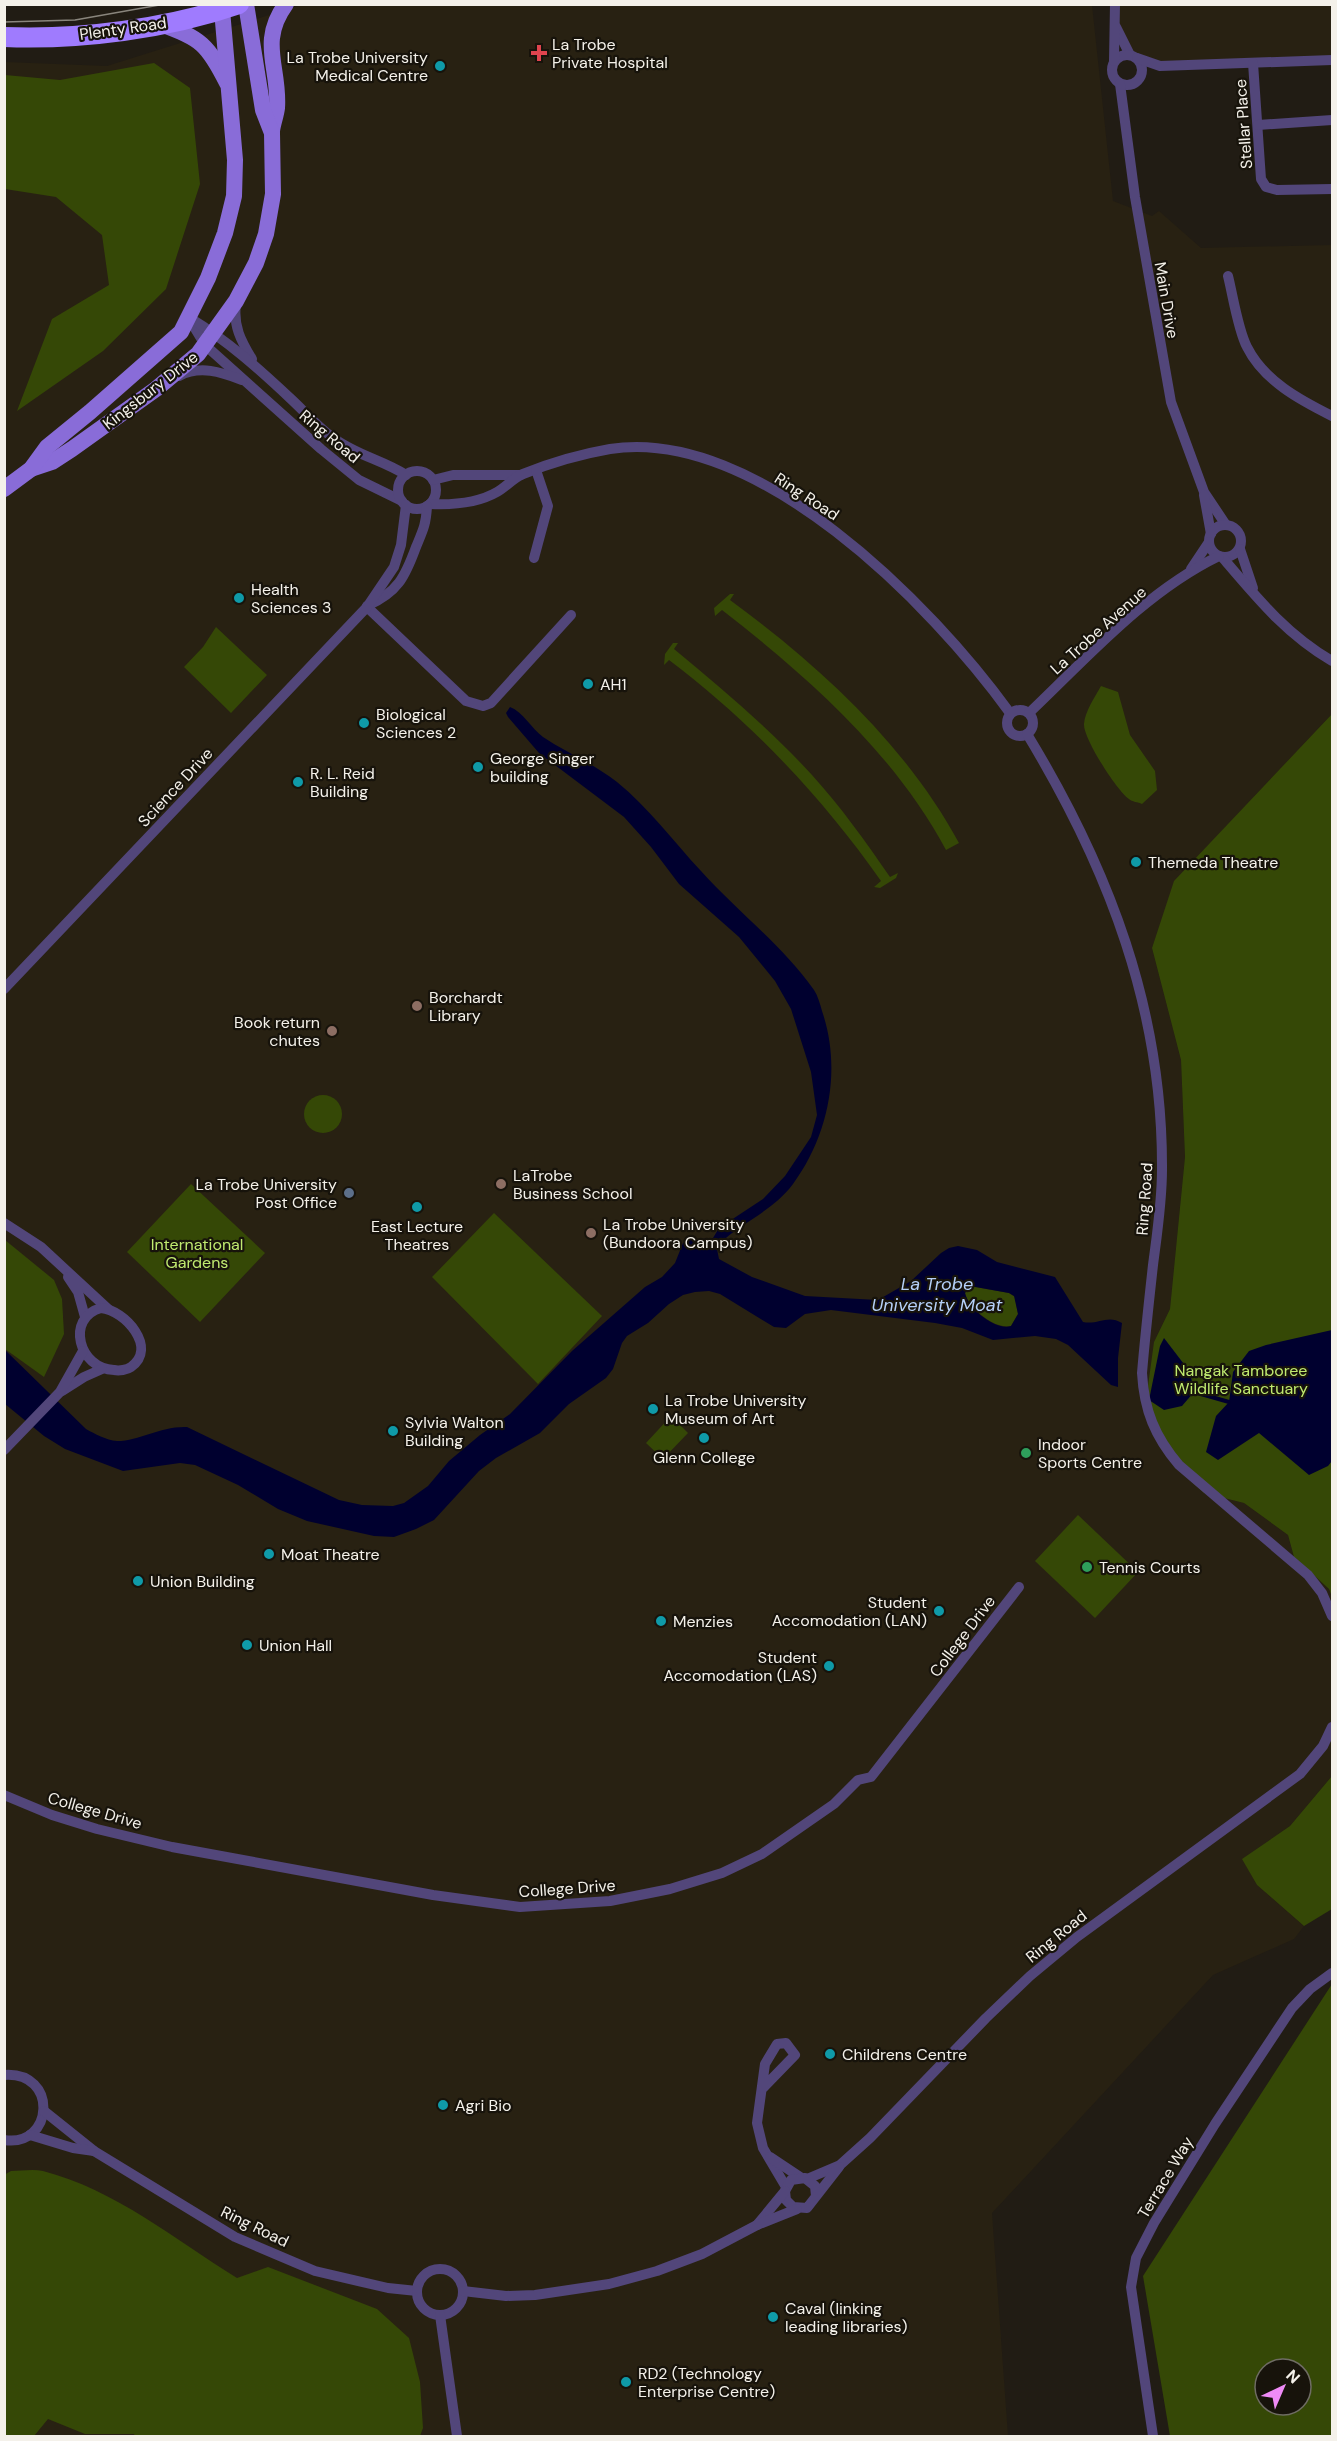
<svg xmlns="http://www.w3.org/2000/svg" width="1337" height="2441" viewBox="0 0 1337 2441" font-family="'DM Sans',sans-serif">
<style>
.built{fill:#282112}
.green{fill:#354806;fill-rule:evenodd}
.water{fill:#00002f;fill-rule:evenodd}
.lines{fill:none;stroke-linecap:round;stroke-linejoin:round}
.stream{stroke:#00002f;stroke-width:4}
.street{stroke:#52467a;stroke-width:10}
.primary{stroke:#896cd8;stroke-width:16}
.highway{stroke:#9f7bfe;stroke-width:20}
.tram{stroke:#89857d;stroke-width:1.5}
.health-dot{fill:#e0444e;stroke:#17130b;stroke-width:2}
.culture-dot{fill:#0f9aa8;stroke:#17130b;stroke-width:2}
.education-dot{fill:#8d6e63;stroke:#17130b;stroke-width:2}
.service-dot{fill:#5c6f8a;stroke:#17130b;stroke-width:2}
.leisure-dot{fill:#2e9e5b;stroke:#17130b;stroke-width:2}
.labels{text-anchor:middle;stroke-width:4.5;stroke-linejoin:round;paint-order:stroke}
.street-label{font-size:16px;fill:#f4f1ea;stroke:#17130b}
.poi-label{font-size:16px;fill:#f4f1ea;stroke:#17130b;text-anchor:start}
.park-label{font-size:16px;fill:#c0ea70;stroke:#17130b}
.water-label{font-size:18px;font-style:italic;fill:#b5d0f8;stroke:#17130b}
</style>
<rect width="100%" height="100%" fill="#211c14"/>
<g class="built">
<path d="M301,5h791l21,196 39,15 7,-5 42,37 131,-3v469l-157,167 -23,67 29,112 4,97 -15,152 -16,33 50,151 40,10 44,32 6,22 35,32 3,8v179l-42,50 -47,33 14,26 47,41 -10,13 -81,36 -221,238 16,223h-1003v-2374l102,4z"/>
<path d="M1115,5h217v55l-172,6 -23,-8 -22,-34z"/>
</g>
<g class="green">
<path d="M154,63l36,25 10,96 -34,105 -63,62 -86,60 35,-92 57,-34 -7,-50 -46,-38 -51,-8v-114l55,5z"/>
<path d="M730,594h4l-4,6c89,65 176,145 229,243l-13,7c-52,-97 -138,-173 -224,-240l-7,6 -1,-8z"/>
<path d="M216,627l51,48 -36,38 -47,-46 19,-20z"/>
<path d="M673,643h5l-4,6c48,40 96,80 138,126 29,32 54,67 78,102l8,-4 -2,5 -16,10 -6,-1 7,-6c-58,-83 -131,-160 -212,-221l-5,5 1,-11z"/>
<path d="M1101,686l17,6 12,43 25,36 2,19 -15,14c-4,-2 -10,-2 -13,-5 -12,-8 -46,-61 -45,-75 1,-13 11,-27 17,-38z"/>
<path d="M1332,714v883l-3,-8 -35,-32 -6,-22 -44,-32 -40,-10 -23,-21 -27,-44 -6,-42 6,-44 16,-33 15,-152 -4,-97 -29,-112 22,-67z"/>
<circle cx="323" cy="1114" r="19"/>
<path d="M191,1184l74,69 -65,69 -73,-70z"/>
<path d="M494,1213l108,103 -64,68 -106,-107z"/>
<path d="M5,1240l49,40 8,19 2,35 -20,43 -39,-28z"/>
<path d="M970,1286l39,7 6,4 3,17 -7,12c-16,4 -43,-18 -46,-33z"/>
<path d="M671,1416l17,17 -25,26 -17,-16z"/>
<path d="M1078,1515l60,57 -43,46 -60,-57z"/>
<path d="M1332,1776v133l-28,17 -47,-41 -15,-26 48,-33z"/>
<path d="M1332,1984v452h-162l-27,-160zM1265,2369h36v36h-36z"/>
<path d="M11,2171c10,0 22,-2 32,0 73,19 131,68 194,107l31,-11 109,42 32,29 11,44 3,46 -3,8h-285l-1,-2h-49l-37,-15 -14,17h-29l-1,-261z"/>
</g>
<g class="water">
<path d="M510,707c13,5 21,21 33,30 24,16 51,27 74,45 32,26 56,59 84,89 37,41 81,74 113,119 4,6 6,14 8,21 20,58 7,124 -29,173 -21,28 -50,37 -74,60l-2,5 2,10 33,18 53,19 73,4 33,-19 30,-28 8,-5 9,-2 19,4 20,12 58,15 28,45c15,3 25,-8 39,1l-4,35v29l-7,-2 -43,-40 -12,-6 -21,-3 -42,4 -31,-12 -27,-5 -104,-13 -26,4 -19,14 -12,-1 -54,-33 -11,-3 -14,1 -12,3 -14,9 -21,19 -21,13 -5,7 -9,26 -7,9 -37,26 -29,29 -44,25 -17,13 -45,49 -18,9 -22,8 -20,-1 -67,-15 -29,-12 -40,-24 -43,-20 -15,-2 -57,8 -58,-22 -21,-13 -39,-32 -1,-55 82,80c9,5 20,11 31,12 23,0 43,-15 70,-14l152,73 23,5 31,1 11,-3 24,-17 21,-25 31,-26 30,-21 62,-63 73,-64 17,-10 13,-14 8,-20 7,-3 23,-2 6,-10 44,-29 22,-23 26,-39 6,-22 -6,-43 -20,-63 -16,-28 -36,-44 -60,-53 -28,-37 -27,-30 -85,-64 -31,-36 -2,-4zM970,1286l39,7 5,3 4,18 -7,12c-16,5 -43,-18 -46,-33z"/>
<path d="M1332,1330v131l-4,5 -19,9 -50,-42 -41,27 -12,-8 10,-36 13,-14 4,-30 16,-21 17,-6z"/>
<path d="M1164,1338l26,34 4,20 -12,14 -18,4 -15,-10 11,-54z"/>
</g>
<g class="lines">
<path class="stream" d="M1194,1392l35,10"/>
<g class="street">
<path d="M1116,27l14,28"/>
<circle cx="1127" cy="70" r="15"/>
<path d="M1137,58l23,8 172,-6"/>
<path d="M1114,61l1,-57"/>
<path d="M1253,63l8,116 5,8 11,3 55,-1"/>
<path d="M1120,84l15,113 36,205 33,90 22,33"/>
<path d="M1258,125l74,-5"/>
<path d="M1228,276c5,20 10,54 19,71 17,34 53,53 85,69"/>
<path d="M236,304c-3,22 5,37 16,55"/>
<path d="M188,317l17,28 116,104 38,31 43,21"/>
<path d="M190,318c38,23 69,51 101,81 14,13 26,27 41,38 23,18 51,23 74,38"/>
<path d="M179,376c21,-11 42,-4 63,4"/>
<circle cx="417" cy="490" r="19"/>
<path d="M433,480l20,-5h68"/>
<path d="M1204,495l7,39"/>
<path d="M430,504c21,1 48,-1 67,-12 9,-5 16,-14 26,-18 27,-11 58,-20 87,-25 147,-23 322,156 400,264"/>
<circle cx="1225" cy="541" r="16"/>
<path d="M1240,549l13,39"/>
<path d="M1222,557c35,41 64,77 110,104"/>
<path d="M534,558l14,-52 -12,-36"/>
<path d="M1191,569l18,-27"/>
<path d="M367,606c31,-14 38,-29 49,-59 7,-17 10,-22 11,-41"/>
<path d="M367,607l99,94 17,5 8,-3 80,-88"/>
<circle cx="1020" cy="723" r="13"/>
<path d="M1029,713c59,-56 116,-121 190,-157"/>
<path d="M1027,734c82,135 136,276 135,436 0,32 -5,64 -9,95 -4,36 -8,72 -11,108 2,37 13,64 37,92l129,110 14,18 10,23"/>
<path d="M4,989l363,-382 27,-40 7,-22 5,-40"/>
<path d="M4,1223l37,24 67,62"/>
<path d="M68,1277l10,15 7,25"/>
<path d="M101,1308c24,2 57,40 30,59 -4,3 -12,4 -17,3 -35,-1 -49,-52 -13,-62z"/>
<path d="M62,1391l22,-14 18,-8"/>
<path d="M4,1450l56,-58 23,-41"/>
<path d="M4,1795l48,20 45,14 75,18 261,48 87,12 90,-6 60,-12 52,-16 40,-19 72,-50 24,-24 13,-3 148,-190"/>
<path d="M4,2075c55,-4 50,73 0,65"/>
<path d="M762,2089l33,-34 -9,-12 -9,1 -12,20 -8,59 6,25 23,39"/>
<path d="M44,2111l50,40 141,86 80,34 73,17 29,3"/>
<path d="M30,2135l43,13 21,3"/>
<path d="M770,2157l30,20"/>
<path d="M807,2179l33,-14 30,-27 116,-120 44,-42 47,-39 223,-163 23,-28 9,-19"/>
<path d="M816,2196l-1,-10 -10,-8 -14,2 -6,11 1,9 7,7 14,1 32,-41"/>
<path d="M757,2225l28,-34"/>
<circle cx="440" cy="2292" r="23"/>
<path d="M463,2291l43,5 29,-1 74,-11 48,-13 45,-17 55,-29 40,-16"/>
<path d="M440,2315l17,121"/>
<path d="M1153,2436l-22,-149 5,-29 18,-35 61,-99 77,-116 18,-19 22,-16"/>
</g>
<g class="primary">
<path d="M160,24c41,14 48,21 67,59"/>
<path d="M272,131c1,-8 4,-15 5,-23 3,-40 -19,-66 9,-104"/>
<path d="M31,469l21,-7 20,-13 84,-60 42,-35 38,-53 20,-38 10,-29 7,-40 -1,-61 -9,-23 -17,-106"/>
<path d="M4,489l27,-20 16,-22 43,-35 91,-80 27,-54 17,-45 9,-37 1,-36 -13,-150"/>
</g>
<path class="highway" d="M4,37c76,3 163,-8 235,-33"/>
<path class="tram" d="M4,22l71,-2 90,-16"/>
</g>
<path class="health-dot" d="M536 44h6v6h6v6h-6v6h-6v-6h-6v-6h6z"/>
<g class="culture-dot">
<circle cx="440" cy="66" r="6"/>
<circle cx="239" cy="598" r="6"/>
<circle cx="588" cy="684" r="6"/>
<circle cx="364" cy="723" r="6"/>
<circle cx="478" cy="767" r="6"/>
<circle cx="298" cy="782" r="6"/>
<circle cx="1136" cy="862" r="6"/>
<circle cx="417" cy="1207" r="6"/>
<circle cx="653" cy="1409" r="6"/>
<circle cx="393" cy="1431" r="6"/>
<circle cx="704" cy="1438" r="6"/>
<circle cx="269" cy="1554" r="6"/>
<circle cx="138" cy="1581" r="6"/>
<circle cx="939" cy="1611" r="6"/>
<circle cx="661" cy="1621" r="6"/>
<circle cx="247" cy="1645" r="6"/>
<circle cx="829" cy="1666" r="6"/>
<circle cx="830" cy="2054" r="6"/>
<circle cx="443" cy="2105" r="6"/>
<circle cx="773" cy="2317" r="6"/>
<circle cx="626" cy="2382" r="6"/>
</g>
<g class="education-dot">
<circle cx="417" cy="1006" r="6"/>
<circle cx="332" cy="1031" r="6"/>
<circle cx="501" cy="1184" r="6"/>
<circle cx="591" cy="1233" r="6"/>
</g>
<circle class="service-dot" cx="349" cy="1193" r="6"/>
<g class="leisure-dot">
<circle cx="1026" cy="1453" r="6"/>
<circle cx="1087" cy="1567" r="6"/>
</g>
<g class="labels">
<g class="street-label">
<text transform="translate(123 28) rotate(-8)" y="6">Plenty Road</text>
<text transform="translate(1243 124) rotate(-94)" y="6">Stellar Place</text>
<text transform="translate(1167 300) rotate(80)" y="6">Main Drive</text>
<text transform="translate(150 390) rotate(-38)" y="6">Kingsbury Drive</text>
<text transform="translate(330 436) rotate(40)" y="6">Ring Road</text>
<text transform="translate(807 496) rotate(33)" y="6">Ring Road</text>
<text transform="translate(1098 630) rotate(-42)" y="6">La Trobe Avenue</text>
<text transform="translate(175 787) rotate(-47)" y="6">Science Drive</text>
<text transform="translate(1144 1199) rotate(-86)" y="6">Ring Road</text>
<text transform="translate(962 1636) rotate(-53)" y="6">College Drive</text>
<text transform="translate(95 1810) rotate(16)" y="6">College Drive</text>
<text transform="translate(567 1888) rotate(-4)" y="6">College Drive</text>
<text transform="translate(1056 1936) rotate(-39)" y="6">Ring Road</text>
<text transform="translate(1165 2177) rotate(-59)" y="6">Terrace Way</text>
<text transform="translate(255 2226) rotate(26)" y="6">Ring Road</text>
</g>
<g class="poi-label">
<text x="552" y="50">La Trobe<tspan x="552" dy="18">Private Hospital</tspan></text>
<text x="428" y="63" text-anchor="end">La Trobe University<tspan x="428" dy="18">Medical Centre</tspan></text>
<text x="251" y="595">Health<tspan x="251" dy="18">Sciences 3</tspan></text>
<text x="600" y="690">AH1</text>
<text x="376" y="720">Biological<tspan x="376" dy="18">Sciences 2</tspan></text>
<text x="490" y="764">George Singer<tspan x="490" dy="18">building</tspan></text>
<text x="310" y="779">R. L. Reid<tspan x="310" dy="18">Building</tspan></text>
<text x="1148" y="868">Themeda Theatre</text>
<text x="429" y="1003">Borchardt<tspan x="429" dy="18">Library</tspan></text>
<text x="320" y="1028" text-anchor="end">Book return<tspan x="320" dy="18">chutes</tspan></text>
<text x="513" y="1181">LaTrobe<tspan x="513" dy="18">Business School</tspan></text>
<text x="337" y="1190" text-anchor="end">La Trobe University<tspan x="337" dy="18">Post Office</tspan></text>
<text x="603" y="1230">La Trobe University<tspan x="603" dy="18">(Bundoora Campus)</tspan></text>
<text x="417" y="1232" text-anchor="middle">East Lecture<tspan x="417" dy="18">Theatres</tspan></text>
<text x="665" y="1406">La Trobe University<tspan x="665" dy="18">Museum of Art</tspan></text>
<text x="405" y="1428">Sylvia Walton<tspan x="405" dy="18">Building</tspan></text>
<text x="1038" y="1450">Indoor<tspan x="1038" dy="18">Sports Centre</tspan></text>
<text x="704" y="1463" text-anchor="middle">Glenn College</text>
<text x="281" y="1560">Moat Theatre</text>
<text x="1099" y="1573">Tennis Courts</text>
<text x="150" y="1587">Union Building</text>
<text x="927" y="1608" text-anchor="end">Student<tspan x="927" dy="18">Accomodation (LAN)</tspan></text>
<text x="673" y="1627">Menzies</text>
<text x="259" y="1651">Union Hall</text>
<text x="817" y="1663" text-anchor="end">Student<tspan x="817" dy="18">Accomodation (LAS)</tspan></text>
<text x="842" y="2060">Childrens Centre</text>
<text x="455" y="2111">Agri Bio</text>
<text x="785" y="2314">Caval (linking<tspan x="785" dy="18">leading libraries)</tspan></text>
<text x="638" y="2379">RD2 (Technology<tspan x="638" dy="18">Enterprise Centre)</tspan></text>
</g>
<g class="park-label">
<text x="197" y="1250">International<tspan x="197" dy="18">Gardens</tspan></text>
<text x="1241" y="1376">Nangak Tamboree<tspan x="1241" dy="18">Wildlife Sanctuary</tspan></text>
</g>
<g class="water-label">
<text x="937" y="1290">La Trobe<tspan x="937" dy="21">University Moat</tspan></text>
</g>
</g>
<rect width="1337" height="2441" fill="none" stroke="#f4f1ea" stroke-width="12"/>
<g transform="translate(1283 2387) rotate(44)"><circle r="28" fill="#17130b" stroke="#6f6c64" stroke-width="1.5"/>
<path d="M0-4.5L10 22L0 15L-10 22Z" fill="#ef8bf6"/>
<text y="-9" font-size="16" font-weight="bold" text-anchor="middle" fill="#f4f1ea">N</text>
</g>
</svg>
